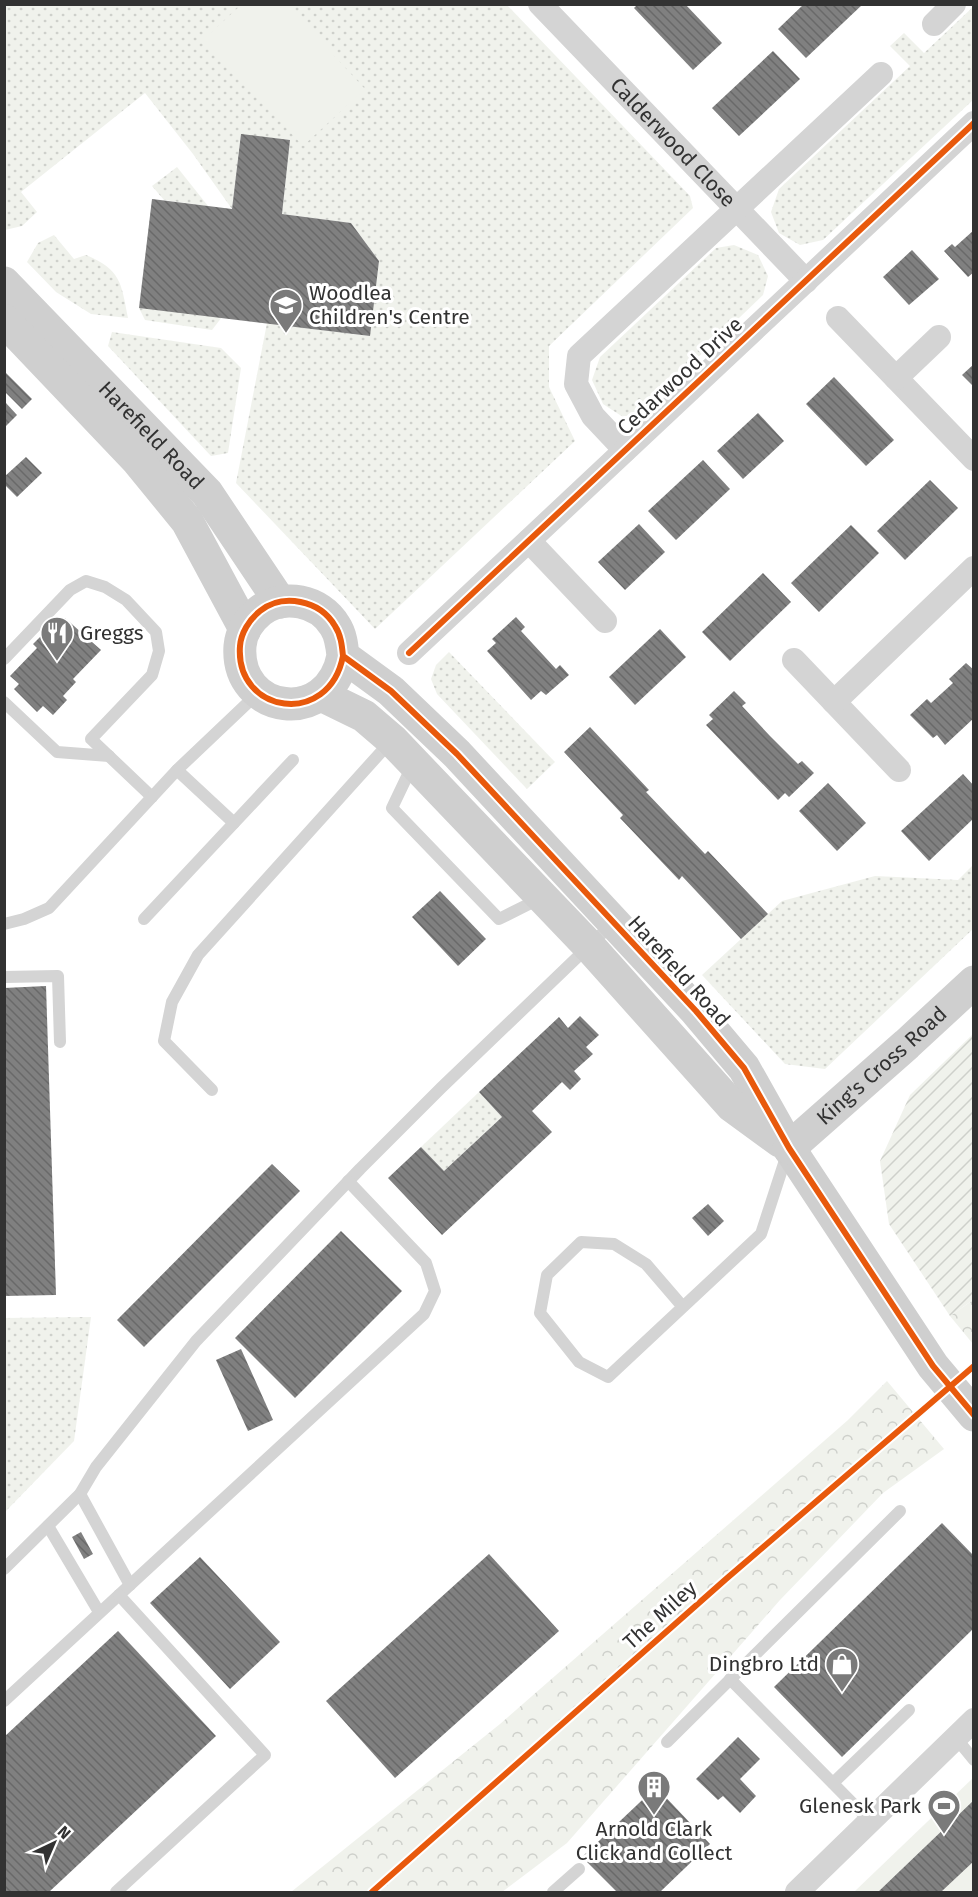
<svg xmlns="http://www.w3.org/2000/svg" width="978" height="1897" viewBox="0 0 978 1897" font-family="'Fira Sans',sans-serif">
<style>
.grass{fill:url(#grass-dots)}
.forest{fill:url(#forest-crowns)}
.garden{fill:url(#garden-furrows)}
.pitch{fill:#f0f2ec}
.building{fill:url(#building-back-hatch)}
.lines{fill:none;stroke-linecap:round;stroke-linejoin:round}
.lane{stroke:#d4d4d4;stroke-width:12}
.street{stroke:#d4d4d4;stroke-width:24}
.secondary{stroke:#cfcfcf;stroke-width:33}
.cycleway-casing{stroke:#fff;stroke-width:10}
.cycleway{stroke:#e8590c;stroke-width:6}
.labels{text-anchor:middle;stroke-width:6;stroke-linejoin:round;paint-order:stroke}
.street-label{font-size:21px;fill:#323232;stroke:#fff}
.poi-label{font-size:21px;fill:#323232;stroke:#fff;text-anchor:start}
</style>
<defs>
<pattern id="grass-dots" width="8" height="8" patternUnits="userSpaceOnUse" patternTransform="scale(1.5)"><rect width="8" height="8" fill="#f0f2ec"/><path d="M2 2h.1M6 6h.1" fill="none" stroke="#ced0cb" stroke-width="1.8" stroke-linecap="round"/></pattern>
<pattern id="forest-crowns" width="20" height="18" patternUnits="userSpaceOnUse" patternTransform="scale(1.5)"><rect width="20" height="18" fill="#f0f2ec"/><path d="M2 6a3 3 0 1 1 6 0M12 15a3 3 0 1 1 6 0" fill="none" stroke="#ced0cb"/></pattern>
<pattern id="garden-furrows" width="10" height="10" patternUnits="userSpaceOnUse" patternTransform="scale(1.5)"><rect width="10" height="10" fill="#f0f2ec"/><path d="M-1 1l2-2M0 10L10 0M9 11l2-2" fill="none" stroke="#ced0cb"/></pattern>
<pattern id="building-back-hatch" width="6" height="6" patternUnits="userSpaceOnUse" patternTransform="scale(1.5)"><rect width="6" height="6" fill="#808080"/><path d="M-1 5l2 2M0 0l6 6M5-1l2 2" fill="none" stroke="#696969"/></pattern>
</defs>
<rect width="100%" height="100%" fill="#fff"/>
<g class="grass">
<path d="M4,5h503l183,191 3,12 -144,138v41l26,54 -200,188 -139,-146 31,-160 102,13 10,-75 -28,-38 -69,-9 8,-74 -49,-5 -9,74 -39,-55 -48,-61 -124,99 16,20 -15,14 -17,4z"/>
<path d="M973,7v93l-150,140 -23,5 -21,-12 -8,-21 8,-23 131,-123 -20,-20 14,-13 20,20z"/>
<path d="M177,167l31,39 -44,-6 -12,-14z"/>
<path d="M54,235l20,24 12,-4c35,15 35,27 42,63l-37,-4 -35,-22 -29,-30 11,-19z"/>
<path d="M734,245l24,10 10,21 -5,19 -121,116 -19,6 -20,-13 -11,-24 8,-23 116,-109z"/>
<path d="M139,308l83,9 -10,13 -67,-10z"/>
<path d="M112,332l109,16 20,20 -13,85 -17,3 -103,-110z"/>
<path d="M449,652l106,110 -28,27 -90,-95 -6,-15 5,-14z"/>
<path d="M973,865v64l-148,140 -40,-5 -83,-89 80,-74 93,-25 83,4z"/>
<path d="M479,1092l23,25 -58,54 -23,-24z"/>
<path d="M91,1317l-17,124 -69,71v-194z"/>
</g>
<g class="forest">
<path d="M973,1300v44l-23,-28z"/>
<path d="M887,1381l57,68 -61,44 -103,107 -213,243 -65,49h-211l209,-168 348,-304z"/>
</g>
<path class="garden" d="M973,1034v266l-23,16 -61,-92 -9,-63 30,-66z"/>
<g class="pitch">
<path d="M241,5h46l78,84 -62,57 -99,-107z"/>
<path d="M973,1778v114h-119z"/>
</g>
<g class="building">
<path d="M638,4h47l37,39 -29,27 -59,-62z"/>
<path d="M804,4h59l-57,54 -28,-29z"/>
<path d="M773,51l27,28 -61,57 -27,-28z"/>
<path d="M241,134l49,6 -8,74 69,9 28,38 -9,75 -231,-28 13,-109 80,10z"/>
<path d="M974,230v42l-6,5 -24,-26 8,-7 3,3z"/>
<path d="M912,250l27,29 -30,26 -26,-28z"/>
<path d="M974,364v23l-12,-12z"/>
<path d="M4,371l28,28 -10,10 -18,-18z"/>
<path d="M834,377l60,63 -28,26 -60,-62z"/>
<path d="M5,402l12,13 -12,12z"/>
<path d="M758,413l26,28 -41,38 -26,-28z"/>
<path d="M26,457l16,16 -25,24 -13,-13v-7z"/>
<path d="M703,460l27,29 -54,51 -28,-29z"/>
<path d="M930,480l28,28 -53,52 -28,-29z"/>
<path d="M639,524l26,28 -40,38 -27,-28z"/>
<path d="M851,525l28,28 -60,59 -28,-29z"/>
<path d="M763,573l28,29 -61,59 -28,-29z"/>
<path d="M516,617l9,10 -4,4 35,38 4,-4 9,10 -23,20 -5,-4 -10,9 -44,-49 9,-8 -4,-4z"/>
<path d="M65,618l36,32 -28,29 3,3 -13,14 4,4 -14,15 -10,-9 -6,6 -23,-23 5,-5 -9,-8 27,-28 -4,-4 9,-9 3,3z"/>
<path d="M660,629l26,28 -51,48 -26,-28z"/>
<path d="M966,663l8,7v48l-29,27 -8,-10 -4,3 -23,-23 17,-16 4,4 22,-20 -4,-4z"/>
<path d="M734,691l12,12 -4,3 28,30 28,28 4,-3 12,12 -25,24 -4,-4 -7,7 -72,-75 7,-6 -4,-4z"/>
<path d="M590,727l59,63 -3,2 59,62 3,-3 60,63 -27,25 -59,-63 -3,4 -59,-62 3,-3 -59,-63z"/>
<path d="M963,774l11,12v32l-45,43 -28,-30z"/>
<path d="M828,783l38,40 -29,28 -38,-40z"/>
<path d="M440,891l46,48 -28,27 -46,-49z"/>
<path d="M46,986l10,309 -52,1v-308z"/>
<path d="M580,1016l19,19 -13,12 7,7 -19,17 7,8 -11,11 -8,-8 -30,29 20,21 -110,103 -54,-57 33,-31 23,24 58,-54 -23,-25 80,-75 9,11z"/>
<path d="M272,1164l28,27 -156,156 -27,-27z"/>
<path d="M708,1204l16,17 -16,15 -16,-18z"/>
<path d="M341,1231l61,60 -107,107 -60,-60z"/>
<path d="M241,1349l32,71 -25,11 -32,-71z"/>
<path d="M942,1523l32,33v72l-132,129 -68,-70z"/>
<path d="M81,1532l12,22 -9,5 -12,-22z"/>
<path d="M489,1554l70,77 -164,147 -69,-77z"/>
<path d="M200,1557l80,85 -50,47 -80,-86z"/>
<path d="M118,1631l98,105 -167,156h-45v-155z"/>
<path d="M738,1737l22,22 -20,20 16,17 -16,17 -17,-17 -5,4 -22,-21z"/>
<path d="M656,1787l54,57 -50,48h-43l-35,-35z"/>
<path d="M974,1800v61l-32,30 2,1h-66z"/>
</g>
<g class="lines">
<g class="lane">
<path d="M4,659l66,-69 16,-9 19,6 21,13 30,32 3,19 -7,24 -61,64 61,58"/>
<path d="M4,702l53,50 52,4"/>
<path d="M413,764l-21,44 107,111 42,-21"/>
<path d="M177,770l57,53"/>
<path d="M144,919l149,-159"/>
<path d="M4,924l20,-5 25,-11 128,-138 81,-77"/>
<path d="M4,977l54,-1 2,66"/>
<path d="M212,1090l-48,-49 8,-39 26,-47 193,-214"/>
<path d="M683,1307l-37,-43 -32,-20 -33,-2 -34,33 -7,38 39,49 29,15 153,-143 26,-80"/>
<path d="M80,1494l50,91"/>
<path d="M48,1526l51,86"/>
<path d="M4,1569l76,-75 16,-27 100,-126 164,-172 81,-81 172,-165"/>
<path d="M730,1679l140,142"/>
<path d="M4,1701l420,-387 11,-23 -9,-28 -78,-82"/>
<path d="M956,1738l18,22"/>
<path d="M667,1742l233,-231"/>
<path d="M833,1783l76,-73"/>
<path d="M116,1892l149,-137 -146,-160"/>
<path d="M553,1892l26,-23"/>
</g>
<g class="street">
<path id="s1" d="M540,4l266,277"/>
<path d="M934,24l20,-20"/>
<path d="M838,318l136,141"/>
<path d="M896,378l43,-41"/>
<path d="M625,450l-32,-34 -17,-32 3,-28 302,-282"/>
<path d="M529,541l76,80"/>
<path d="M409,653l565,-530"/>
<path d="M794,660l105,110"/>
<path d="M834,702l140,-134"/>
<path d="M797,1892l177,-172"/>
</g>
<g class="secondary">
<path id="s2" d="M4,283l203,210 73,109"/>
<path d="M4,320l134,141 49,60 58,108"/>
<path d="M343,656c-14,72 -108,58 -103,-10 1,-13 9,-26 20,-35 23,-18 60,-11 75,15 6,9 7,20 8,30l48,35 66,63 239,257 48,57 45,80 144,218 41,49"/>
<path d="M321,695l43,21 28,24 197,206 143,160 48,35"/>
<path id="s3" d="M789,1148l118,-104 67,-62"/>
</g>
<g class="cycleway-casing">
<g id="cycleway">
<path d="M409,653l565,-530"/>
<path d="M343,656c-14,72 -108,58 -103,-10 1,-13 9,-26 20,-35 23,-18 60,-11 75,15 6,9 7,20 8,30l48,35 66,63 239,257 48,57 45,80 144,218 41,49"/>
<path d="M372,1892l354,-313 248,-213"/>
</g>
</g>
<use href="#cycleway" class="cycleway"/>
</g>
<defs>
<g id="school-pin" transform="scale(1.725)"><path d="M0 17L-7.5 6A9.5 9.5 0 1 1 7.5 6Z" fill="#7a7a7a" stroke="#fff"/><path d="M0-5L7-2L0 1L-7-2ZM-4 1L0 2.5L4 1V4Q0 6-4 4Z" fill="#fff"/></g>
<g id="restaurant-pin" transform="scale(1.725)"><path d="M0 17L-7.5 6A9.5 9.5 0 1 1 7.5 6Z" fill="#7a7a7a" stroke="#fff"/><path d="M-5-6h1v4h1v-4h1v4h1v-4h1v5L-1.5 .5V6h-2V.5L-5-1ZM5-6V6H3V1.5H1.5Q1.5-4 5-6Z" fill="#fff"/></g>
<g id="shop-pin" transform="scale(1.725)"><path d="M0 17L-7.5 6A9.5 9.5 0 1 1 7.5 6Z" fill="#7a7a7a" stroke="#fff"/><path d="M-5-2.5h2.3a2.7 3.5 0 0 1 5.4 0H5L5.5 6h-11ZM-1.5-2.5h3a1.5 2.3 0 0 0-3 0Z" fill="#fff"/></g>
<g id="building-pin" transform="scale(1.725)"><path d="M0 17L-7.5 6A9.5 9.5 0 1 1 7.5 6Z" fill="#7a7a7a" stroke="#fff"/><path d="M-4-6H4V6H1V3H-1V6H-4ZM-2.5-4.3h1.7v1.8h-1.7ZM.8-4.3h1.7v1.8H.8ZM-2.5-1h1.7V.8h-1.7ZM.8-1h1.7V.8H.8Z" fill="#fff"/></g>
<g id="stadium-pin" transform="scale(1.725)"><path d="M0 17L-7.5 6A9.5 9.5 0 1 1 7.5 6Z" fill="#7a7a7a" stroke="#fff"/><path d="M0-5a6.5 5 0 1 0 0 10a6.5 5 0 1 0 0-10ZM-3.5-1.8h7v3.6h-7Z" fill="#fff"/></g>
</defs>
<g fill-rule="evenodd">
<use href="#school-pin" x="286" y="305"/>
<use href="#restaurant-pin" x="57" y="633"/>
<use href="#shop-pin" x="842" y="1664"/>
<use href="#building-pin" x="654" y="1787"/>
<use href="#stadium-pin" x="944" y="1806"/>
</g>
<g class="labels">
<g class="street-label">
<text dy="7" stroke="none"><textPath href="#s1" startOffset="192">Calderwood Close</textPath></text>
<text transform="translate(680 376) rotate(-43)" y="7">Cedarwood Drive</text>
<text dy="7" stroke="none"><textPath href="#s2" startOffset="212">Harefield Road</textPath></text>
<text transform="translate(679 971) rotate(48)" y="7">Harefield Road</text>
<text dy="7" stroke="none"><textPath href="#s3" startOffset="124">King's Cross Road</textPath></text>
<text transform="translate(660 1615) rotate(-42)" y="7">The Miley</text>
</g>
<g class="poi-label">
<text x="309" y="300">Woodlea<tspan x="309" dy="24">Children's Centre</tspan></text>
<text x="80" y="640">Greggs</text>
<text x="819" y="1671" text-anchor="end">Dingbro Ltd</text>
<text x="921" y="1813" text-anchor="end">Glenesk Park</text>
<text x="654" y="1836" text-anchor="middle">Arnold Clark<tspan x="654" dy="24">Click and Collect</tspan></text>
</g>
</g>
<rect width="978" height="1897" fill="none" stroke="#323232" stroke-width="12"/>
<g transform="translate(54 1843) rotate(44)" stroke="#ffffff" stroke-width="4.5" paint-order="stroke">
<path d="M0-4.5L10 22L0 15L-10 22Z" fill="#323232"/>
<text y="-9" font-size="16" font-weight="bold" text-anchor="middle" fill="#323232">N</text>
</g>
</svg>
